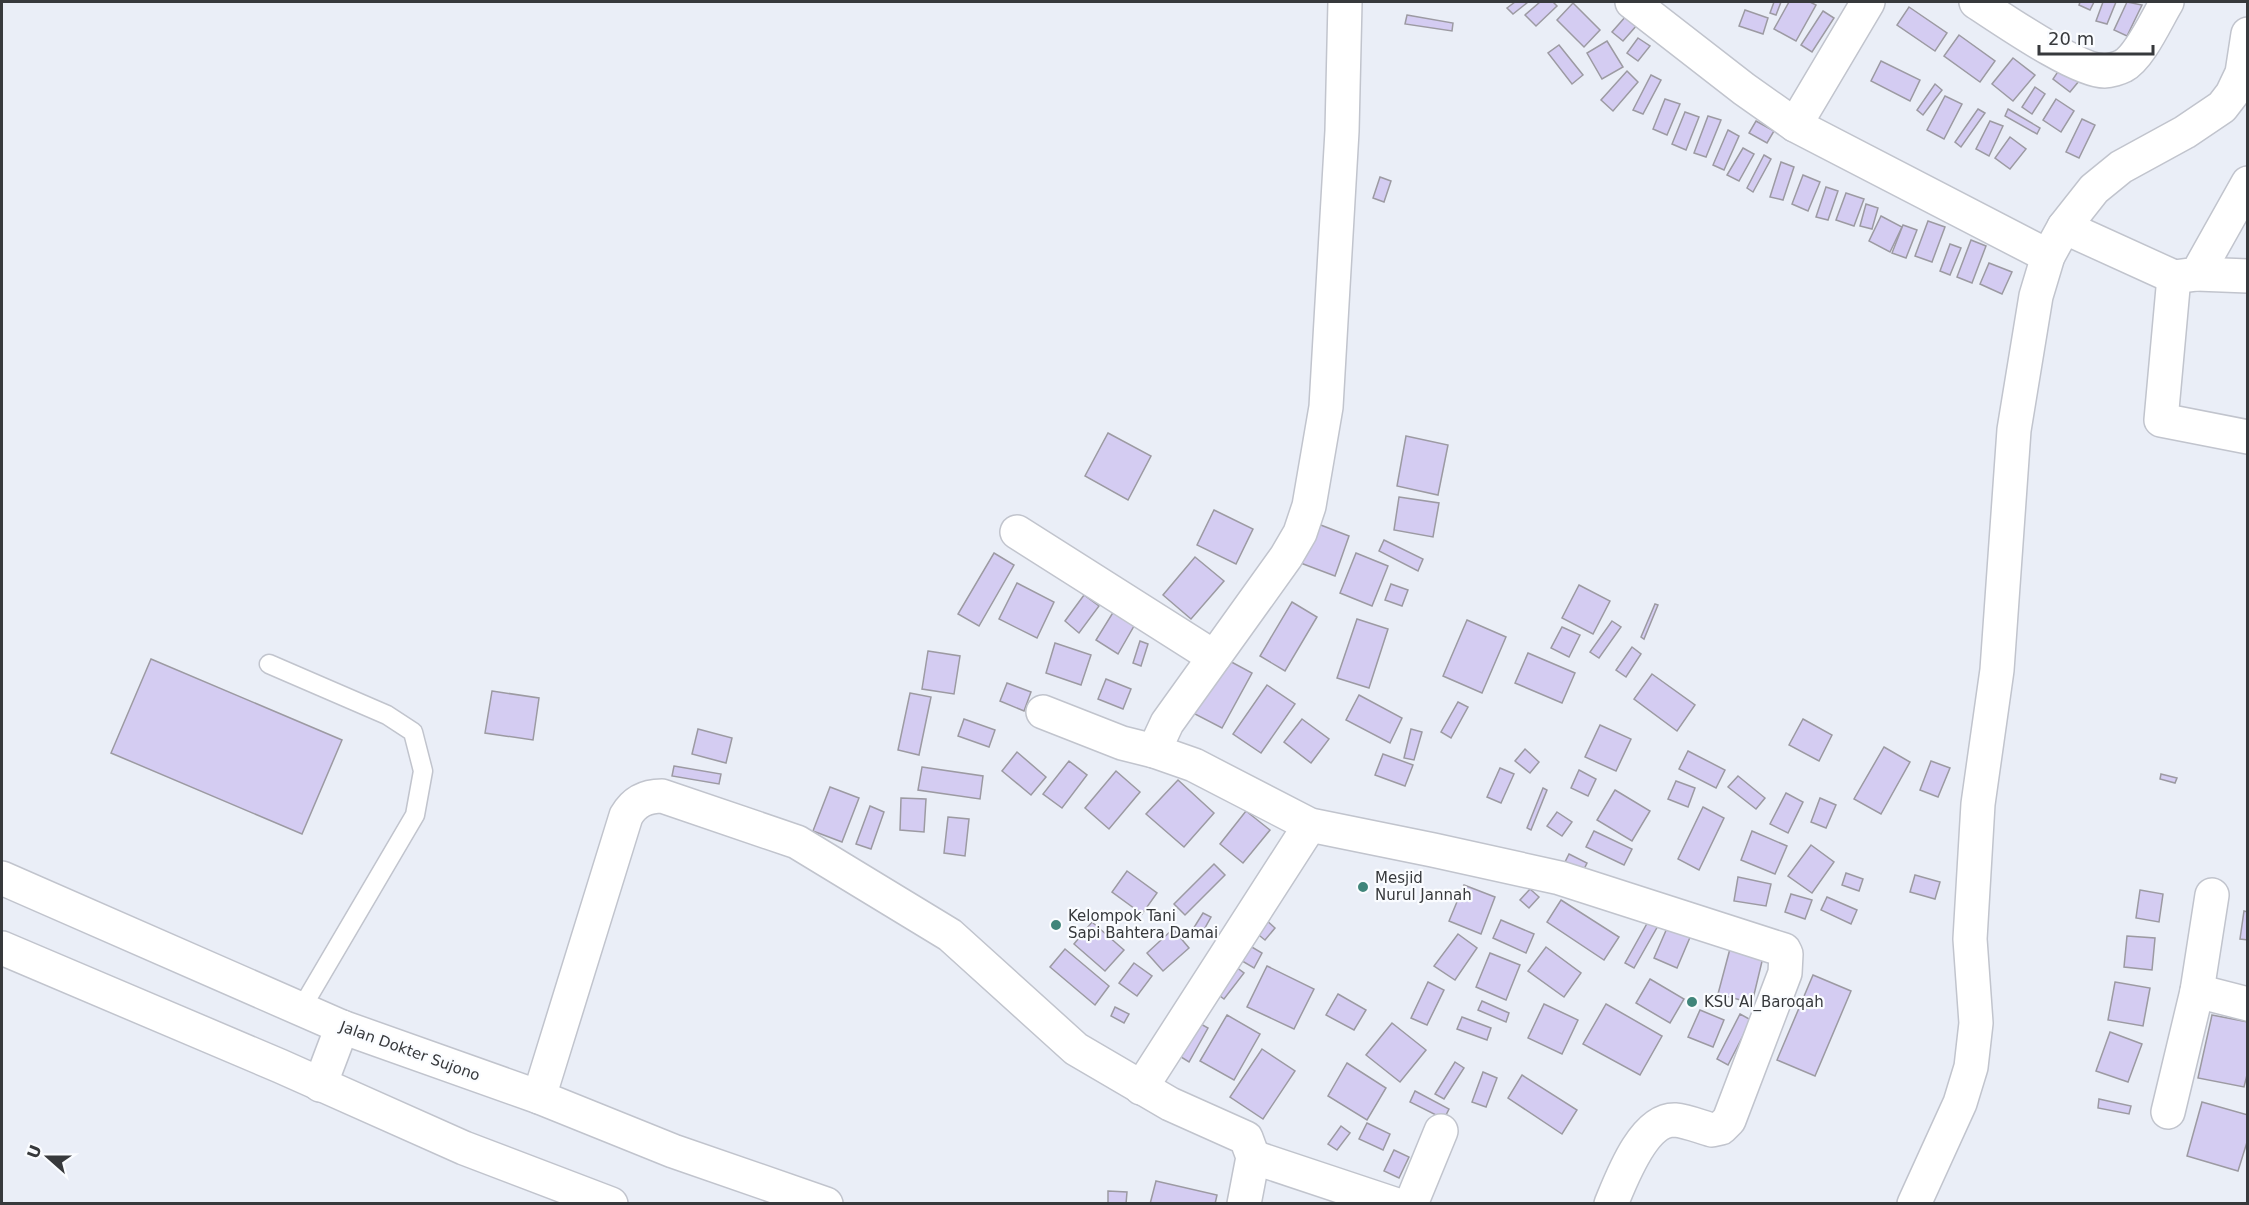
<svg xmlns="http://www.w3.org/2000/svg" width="2249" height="1205" viewBox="0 0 2249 1205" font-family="'DejaVu Sans',sans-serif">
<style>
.building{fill:#d4ccf2;stroke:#9c9aa2;stroke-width:1.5}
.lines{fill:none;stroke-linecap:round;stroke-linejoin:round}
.lane-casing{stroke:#c1c4cd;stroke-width:21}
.street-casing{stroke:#c1c4cd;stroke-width:36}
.highway-casing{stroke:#c1c4cd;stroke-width:36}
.lane{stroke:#fff;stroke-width:18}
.street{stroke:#fff;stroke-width:33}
.highway{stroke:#fff;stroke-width:33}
.poi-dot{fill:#40857a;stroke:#fafcff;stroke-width:2}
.labels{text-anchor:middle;stroke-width:4.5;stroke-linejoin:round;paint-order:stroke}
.poi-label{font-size:15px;fill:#37393c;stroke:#fafcff;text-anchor:start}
.street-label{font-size:15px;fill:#37393c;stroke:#fafcff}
</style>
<rect width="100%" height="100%" fill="#eaeef7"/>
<g class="building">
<path d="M1515,2h13l-15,12 -6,-6z"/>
<path d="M1540,2h13l4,4 -21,20 -11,-11z"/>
<path d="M1774,2h7l-5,13 -6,-2z"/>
<path d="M1789,2h21l6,3 -20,36 -22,-12z"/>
<path d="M2080,2h14l-4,8 -11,-5z"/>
<path d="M2103,2h13l-9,22 -11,-3z"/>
<path d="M2127,2l15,3 -15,31 -13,-6z"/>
<path d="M1573,3l27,27 -16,17 -27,-27z"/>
<path d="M1909,7l38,26 -12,18 -38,-26z"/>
<path d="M1745,10l23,8 -5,16 -24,-8z"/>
<path d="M1823,11l11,7 -22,34 -11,-7z"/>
<path d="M1407,15l46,8 -1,8 -47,-7z"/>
<path d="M1626,16l11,9 -14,16 -11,-9z"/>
<path d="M1959,35l36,26 -15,21 -36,-26z"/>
<path d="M1638,38l12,8 -12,15 -11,-8z"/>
<path d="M1607,41l16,26 -21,12 -15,-26z"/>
<path d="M1559,45l24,30 -11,9 -24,-31z"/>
<path d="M2013,58l22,17 -22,26 -21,-17z"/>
<path d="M1881,61l39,19 -10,21 -39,-20z"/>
<path d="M2061,67l18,14 -9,11 -17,-13z"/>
<path d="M1627,71l11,11 -25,29 -12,-11z"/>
<path d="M1651,75l10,5 -18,34 -10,-4z"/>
<path d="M1935,84l7,6 -19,25 -6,-5z"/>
<path d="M2035,87l10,7 -13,20 -10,-7z"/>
<path d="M1945,96l17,8 -18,35 -17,-9z"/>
<path d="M1665,99l15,5 -13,31 -14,-6z"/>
<path d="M2056,99l18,12 -13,21 -18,-12z"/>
<path d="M1978,109l7,4 -24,34 -6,-5z"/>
<path d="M2008,109l32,19 -3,6 -32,-18z"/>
<path d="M1685,112l14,5 -13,33 -14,-6z"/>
<path d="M1708,116l13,4 -15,37 -12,-4z"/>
<path d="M2082,119l13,6 -16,33 -13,-6z"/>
<path d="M1756,121l18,10 -7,12 -18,-10z"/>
<path d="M1990,121l13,5 -14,30 -13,-7z"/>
<path d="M1728,130l11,6 -15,34 -11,-5z"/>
<path d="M2010,137l16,12 -16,20 -15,-11z"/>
<path d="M1743,148l11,6 -15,27 -12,-6z"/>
<path d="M1764,155l7,4 -18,33 -6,-4z"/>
<path d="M1781,162l13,5 -11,33 -13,-3z"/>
<path d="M1803,175l17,7 -12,29 -16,-7z"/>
<path d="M1380,177l11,4 -7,21 -11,-4z"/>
<path d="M1826,187l12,4 -10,29 -12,-3z"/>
<path d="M1846,193l18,6 -10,27 -18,-6z"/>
<path d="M1866,204l12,4 -6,21 -12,-3z"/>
<path d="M1881,216l21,11 -12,25 -21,-11z"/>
<path d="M1928,221l17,6 -13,35 -17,-6z"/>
<path d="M1903,225l14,5 -11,28 -14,-5z"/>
<path d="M1971,240l15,6 -14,37 -15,-6z"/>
<path d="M1950,244l11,4 -11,27 -10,-4z"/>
<path d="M1989,263l23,9 -10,22 -22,-10z"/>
<path d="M1108,433l43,23 -23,44 -43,-24z"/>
<path d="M1406,436l42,9 -10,50 -41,-9z"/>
<path d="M1399,497l40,6 -6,34 -39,-7z"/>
<path d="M1214,510l39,19 -17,35 -39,-19z"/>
<path d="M1313,522l36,14 -14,40 -37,-14z"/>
<path d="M1384,540l39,19 -5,12 -39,-20z"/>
<path d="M994,553l20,12 -35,61 -21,-12z"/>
<path d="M1356,553l32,13 -16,40 -32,-13z"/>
<path d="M1195,557l29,24 -33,38 -28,-24z"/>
<path d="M1017,583l37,19 -17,36 -38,-19z"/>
<path d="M1391,584l17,6 -6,16 -17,-6z"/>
<path d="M1579,585l31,16 -17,33 -31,-16z"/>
<path d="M1084,595l15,11 -20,27 -14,-12z"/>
<path d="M1292,602l25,15 -32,54 -25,-15z"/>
<path d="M1655,604l3,1 -14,34 -3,-2z"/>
<path d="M1117,606l21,13 -20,35 -22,-14z"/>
<path d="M1357,619l31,10 -19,59 -32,-10z"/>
<path d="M1467,620l39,17 -24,56 -39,-17z"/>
<path d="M1612,621l9,6 -22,31 -9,-6z"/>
<path d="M1562,627l18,8 -11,22 -18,-9z"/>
<path d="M1140,641l8,3 -7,22 -8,-3z"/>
<path d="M1055,643l36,12 -10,30 -35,-12z"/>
<path d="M1632,647l9,7 -15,23 -10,-7z"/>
<path d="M928,651l32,5 -6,38 -32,-5z"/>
<path d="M1528,653l47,20 -13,30 -47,-20z"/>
<path d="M1224,658l28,15 -30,55 -29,-15z"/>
<path d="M151,659l191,81 -40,94 -191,-81z"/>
<path d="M1652,674l43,31 -18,26 -43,-32z"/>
<path d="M1106,679l25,10 -8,20 -25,-10z"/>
<path d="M1007,683l24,9 -7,19 -24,-10z"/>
<path d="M1267,685l28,19 -34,49 -28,-19z"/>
<path d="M492,691l47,7 -6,42 -48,-7z"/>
<path d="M910,693l21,4 -12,58 -21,-5z"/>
<path d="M1359,695l43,23 -12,25 -44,-23z"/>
<path d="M1458,702l10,5 -17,31 -10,-6z"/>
<path d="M964,719l31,11 -6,17 -31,-11z"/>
<path d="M1302,719l27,20 -18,24 -27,-21z"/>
<path d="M1803,719l29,16 -13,26 -30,-16z"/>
<path d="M1600,725l31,14 -15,32 -31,-14z"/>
<path d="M698,729l34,9 -6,25 -34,-9z"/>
<path d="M1411,729l11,3 -8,28 -10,-2z"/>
<path d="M1884,747l26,15 -29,52 -27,-15z"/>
<path d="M1525,749l14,13 -9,11 -15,-12z"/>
<path d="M1688,751l37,19 -9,18 -37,-19z"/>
<path d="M1017,752l29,25 -15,18 -29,-24z"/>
<path d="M1383,754l30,11 -8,21 -30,-11z"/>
<path d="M1069,761l18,14 -25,33 -19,-14z"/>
<path d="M1931,761l19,7 -12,29 -18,-7z"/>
<path d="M674,766l47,8 -2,10 -47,-8z"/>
<path d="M922,767l61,9 -3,23 -62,-9z"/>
<path d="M1500,768l14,6 -13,29 -14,-6z"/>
<path d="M1579,770l17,9 -8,17 -17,-8z"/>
<path d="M1116,771l24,21 -31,37 -24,-21z"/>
<path d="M2161,774l16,4 -2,5 -15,-4z"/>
<path d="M1738,776l27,22 -9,11 -28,-22z"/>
<path d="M1178,780l36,33 -30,34 -38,-33z"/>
<path d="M1676,781l19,7 -7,19 -20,-8z"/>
<path d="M830,787l29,11 -17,44 -29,-11z"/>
<path d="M1543,788l4,2 -16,40 -4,-2z"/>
<path d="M1615,790l35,21 -18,30 -35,-21z"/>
<path d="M1786,793l17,9 -15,31 -18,-9z"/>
<path d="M901,798l25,1 -2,33 -24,-2z"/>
<path d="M1820,798l16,7 -10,23 -15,-6z"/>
<path d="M870,806l14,6 -13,37 -15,-5z"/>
<path d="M1703,807l21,11 -25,52 -21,-11z"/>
<path d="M1246,811l24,19 -27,33 -23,-19z"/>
<path d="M1557,812l15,10 -10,14 -15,-10z"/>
<path d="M948,817l21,2 -4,37 -21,-3z"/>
<path d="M1594,831l38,18 -8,16 -38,-18z"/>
<path d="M1752,831l35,15 -12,28 -34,-14z"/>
<path d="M1811,845l23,17 -22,31 -24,-17z"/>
<path d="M1569,854l18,9 -7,14 -18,-9z"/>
<path d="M1214,864l11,11 -40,40 -11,-11z"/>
<path d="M1127,871l30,22 -15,21 -30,-22z"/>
<path d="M1846,873l17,6 -4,12 -17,-6z"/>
<path d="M1915,875l25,7 -5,17 -25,-7z"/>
<path d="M1738,877l33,7 -5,22 -32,-5z"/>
<path d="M1464,885l31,12 -14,37 -32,-13z"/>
<path d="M1530,889l9,8 -10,11 -9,-8z"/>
<path d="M2140,890l23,4 -4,28 -23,-4z"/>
<path d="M1791,894l21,6 -7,19 -20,-7z"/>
<path d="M1827,897l30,13 -6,14 -30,-14z"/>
<path d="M1561,900l58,37 -15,23 -57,-38z"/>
<path d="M1654,911l9,6 -29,51 -9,-5z"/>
<path d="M2244,911l4,1v28l-8,-1z"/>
<path d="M1203,913l8,4 -10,18 -8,-6z"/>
<path d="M1671,919l23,9 -17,40 -23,-10z"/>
<path d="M1266,920l9,8 -10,12 -10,-8z"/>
<path d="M1501,920l33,14 -8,19 -33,-15z"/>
<path d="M1092,922l32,28 -19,21 -31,-27z"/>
<path d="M1173,929l16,19 -26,23 -16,-18z"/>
<path d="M1458,934l19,14 -22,32 -21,-14z"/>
<path d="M2127,936l28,2 -3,32 -28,-3z"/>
<path d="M1245,943l17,10 -8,15 -17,-10z"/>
<path d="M1731,945l33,8 -12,50 -34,-9z"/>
<path d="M1546,947l35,26 -17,24 -36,-26z"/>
<path d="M1065,949l44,37 -14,19 -45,-38z"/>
<path d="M1490,953l30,12 -14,35 -30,-13z"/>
<path d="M1134,963l18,13 -15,20 -18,-13z"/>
<path d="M1232,964l12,9 -20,26 -12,-9z"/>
<path d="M1267,966l47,23 -20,40 -47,-22z"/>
<path d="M1813,975l38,16 -36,85 -38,-16z"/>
<path d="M1650,979l34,20 -14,24 -34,-20z"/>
<path d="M1428,982l16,8 -17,35 -16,-7z"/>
<path d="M2115,982l35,6 -7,38 -35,-6z"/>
<path d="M1338,994l28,16 -12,20 -28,-15z"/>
<path d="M1482,1001l27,12 -3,9 -28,-12z"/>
<path d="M1544,1004l34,16 -16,34 -34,-16z"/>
<path d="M1606,1004l56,32 -22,39 -57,-31z"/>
<path d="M1115,1007l14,7 -5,9 -13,-7z"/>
<path d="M1700,1010l24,10 -11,27 -25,-10z"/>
<path d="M1740,1014l11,6 -23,45 -11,-6z"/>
<path d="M1227,1015l33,19 -26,46 -34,-19z"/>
<path d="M2212,1015l36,7v49l-4,16 -46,-9z"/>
<path d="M1462,1017l29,11 -4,12 -30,-11z"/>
<path d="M1192,1019l16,9 -19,34 -16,-10z"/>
<path d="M1392,1023l34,27 -26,32 -34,-27z"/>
<path d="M2110,1032l32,12 -14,38 -32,-11z"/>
<path d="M1262,1049l33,22 -32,48 -33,-22z"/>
<path d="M1455,1062l9,6 -20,31 -9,-5z"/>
<path d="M1347,1063l39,25 -19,32 -39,-24z"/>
<path d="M1483,1072l14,6 -11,29 -14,-5z"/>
<path d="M1522,1075l55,35 -15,24 -54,-36z"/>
<path d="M1415,1091l34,18 -5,10 -34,-17z"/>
<path d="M2099,1099l32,7 -2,8 -31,-6z"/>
<path d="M2202,1102l46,13v24l-10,32 -51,-15z"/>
<path d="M1367,1123l23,11 -7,16 -24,-11z"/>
<path d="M1341,1126l9,7 -13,17 -9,-6z"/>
<path d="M1394,1150l15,7 -10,21 -15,-7z"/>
<path d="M1156,1181l61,14 -2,9h-65z"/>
<path d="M1108,1191l19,1 -1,12h-18z"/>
</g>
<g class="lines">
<g class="lane-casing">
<path id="lane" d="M269,664l118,51 26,17 10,39 -8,44 -114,194"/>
</g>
<g class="street-casing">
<g id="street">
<path d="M1632,2l112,87 51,36 253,131"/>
<path d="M1976,2c25,16 102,70 129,69 5,0 14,-3 18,-5 17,-9 34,-48 44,-64"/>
<path d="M1795,125l73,-123"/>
<path d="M2064,227l110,50 23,-3 51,-91"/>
<path d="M2197,274l51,2"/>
<path d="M2174,277l-13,143 87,17"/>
<path d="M1017,532l197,125"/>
<path d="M1043,712l79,31 32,8 40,14 116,60 123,25 127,28 224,72 2,4 -1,19 -56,147 -8,8 -9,2c-11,-3 -25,-9 -37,-10 -32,-1 -54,60 -64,84"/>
<path d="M1154,751l13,-28 119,-166 14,-24 9,-27 17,-99 16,-276 3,-129"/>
<path d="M2197,991l51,13"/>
<path d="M1141,1088l169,-263"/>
<path d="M539,1097l87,-281c8,-14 20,-20 36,-20l135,46 153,93 126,114 94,55 76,34 7,19 -9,47"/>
<path d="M2168,1112l29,-121 15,-96"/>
<path d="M1253,1157l141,47"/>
<path d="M1411,1204l30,-73"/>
<path d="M1914,1204l46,-101 11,-36 5,-44 -6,-84 8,-135 19,-134 17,-240 22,-134 12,-40 16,-29 30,-38 27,-22 64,-35 37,-25 10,-13 10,-21 6,-39"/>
</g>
</g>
<g class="highway-casing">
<g id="highway">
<path d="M2,878l340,149 197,70 134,54 153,53"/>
<path d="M2,948l278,118 184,82 147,56"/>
<path d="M320,1085l22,-58"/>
</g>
</g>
<use href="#lane" class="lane"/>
<use href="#street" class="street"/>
<use href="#highway" class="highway"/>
</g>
<g class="poi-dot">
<circle cx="1363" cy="887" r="6"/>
<circle cx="1056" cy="925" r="6"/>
<circle cx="1692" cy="1002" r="6"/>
</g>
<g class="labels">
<g class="poi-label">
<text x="1375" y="883">Mesjid<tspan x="1375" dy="17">Nurul Jannah</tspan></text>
<text x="1068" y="921">Kelompok Tani<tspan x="1068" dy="17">Sapi Bahtera Damai</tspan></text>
<text x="1704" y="1007">KSU Al_Baroqah</text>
</g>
<g class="street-label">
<text transform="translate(410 1051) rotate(20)" y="5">Jalan Dokter Sujono</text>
</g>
</g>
<rect width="2249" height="1205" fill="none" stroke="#37393c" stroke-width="6"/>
<g transform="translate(48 1157) rotate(291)" stroke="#fafcff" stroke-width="4.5" paint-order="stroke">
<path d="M0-4.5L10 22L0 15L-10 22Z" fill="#37393c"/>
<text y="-9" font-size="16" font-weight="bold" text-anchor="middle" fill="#37393c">U</text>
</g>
<path d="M2039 45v9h114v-9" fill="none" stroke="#37393c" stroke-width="3"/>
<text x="2048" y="45" font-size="18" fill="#37393c" stroke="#fafcff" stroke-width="4.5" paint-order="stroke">20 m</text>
</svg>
